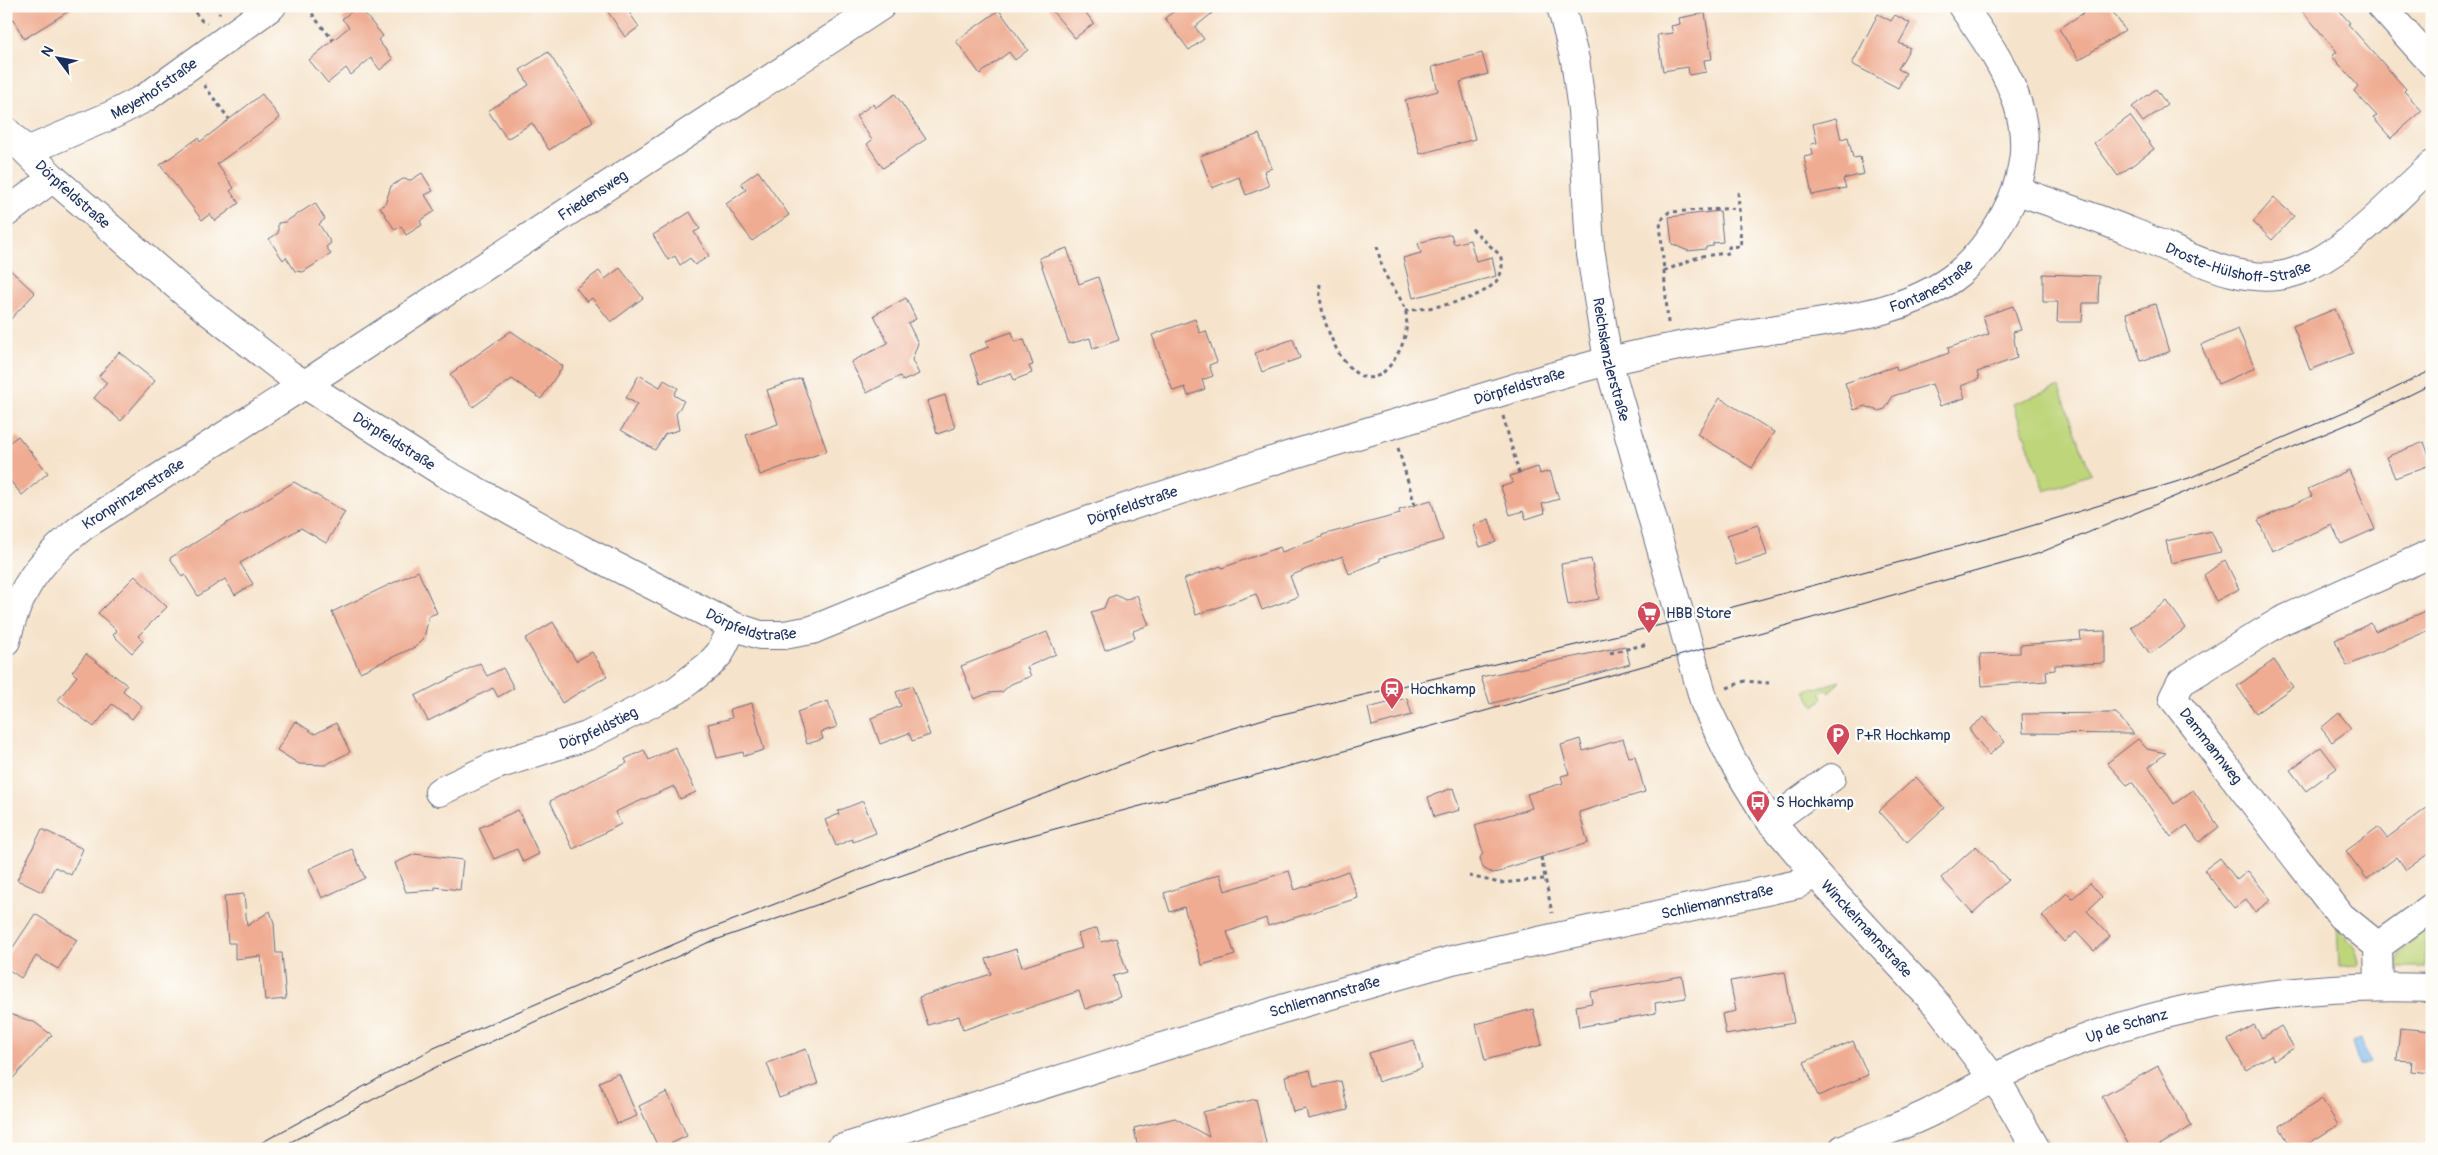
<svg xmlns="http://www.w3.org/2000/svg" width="2438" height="1155" viewBox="0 0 2438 1155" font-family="Pangolin,sans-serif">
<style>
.green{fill:#bed579;stroke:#6c826c}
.water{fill:#78b8ec;stroke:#4a74a5}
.building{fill:#efac92}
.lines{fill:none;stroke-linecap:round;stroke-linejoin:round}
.minor-casing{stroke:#686e84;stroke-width:30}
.path{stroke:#686e84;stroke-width:3;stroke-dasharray:4 4;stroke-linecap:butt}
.minor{stroke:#fff;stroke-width:28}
.tram{stroke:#1b2f5e;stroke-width:1}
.labels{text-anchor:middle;stroke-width:5;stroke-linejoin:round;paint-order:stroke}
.street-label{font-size:15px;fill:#1b2f5e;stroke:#fdfcf7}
.poi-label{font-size:15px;fill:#1b2f5e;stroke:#fdfcf7;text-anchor:start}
</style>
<rect width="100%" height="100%" fill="#fdfcf7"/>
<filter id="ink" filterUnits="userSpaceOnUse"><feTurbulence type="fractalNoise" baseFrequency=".02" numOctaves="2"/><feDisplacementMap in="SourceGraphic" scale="10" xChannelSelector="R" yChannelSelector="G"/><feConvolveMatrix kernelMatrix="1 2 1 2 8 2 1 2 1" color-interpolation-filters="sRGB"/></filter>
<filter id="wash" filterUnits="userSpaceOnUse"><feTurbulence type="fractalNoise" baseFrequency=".0096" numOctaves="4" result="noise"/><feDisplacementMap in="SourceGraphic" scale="20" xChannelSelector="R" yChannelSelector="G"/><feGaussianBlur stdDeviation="1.12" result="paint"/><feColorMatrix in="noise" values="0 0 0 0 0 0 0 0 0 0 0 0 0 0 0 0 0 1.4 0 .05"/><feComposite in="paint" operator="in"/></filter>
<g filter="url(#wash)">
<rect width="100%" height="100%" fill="#f6e3cb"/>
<g class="green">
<path d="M2059,387l32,87 -46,17 -32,-87z"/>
<path d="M1840,681l-10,12 -4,-4 -6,4 3,5 -9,8 -9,-15z"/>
<path d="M2425,924v44h-31l7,-15z"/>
<path d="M2337,926l19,24 3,11 -1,4 -19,1z"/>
</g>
<path class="water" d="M2362,1039l8,24 -11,3 -7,-24z"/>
<g id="blocks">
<g class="building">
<path d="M6,6h71l-53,33z"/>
<path d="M358,6l25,30 -5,4 15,19 -13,11 -9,-12 -20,17 -5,-7 -18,15 -19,-23 40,-33 -7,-8z"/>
<path d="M604,6h21l14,21 -14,10z"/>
<path d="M1048,6h32l14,17 -19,15z"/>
<path d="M1181,6h40l-26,21 9,12 -15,11 -24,-32z"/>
<path d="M2094,6h15l16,24 -46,30 -20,-31z"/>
<path d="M2298,6h37l15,17 -2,1 58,65 -2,2 18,20 -31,27 -18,-20 4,-2 -23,-25 4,-5 -26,-30 5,-4z"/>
<path d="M999,10l29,40 -13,10 -6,-8 -29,22 -24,-33z"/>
<path d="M1705,13l7,46 -8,1 2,12 -17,3 -1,-8 -25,4 -6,-36 16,-2 -2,-7 9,-2 -1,-6z"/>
<path d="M1878,14l13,7 4,-6 15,8 -11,20 11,5 -12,21 8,4 -8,15 -46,-24z"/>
<path d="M548,52l45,69 -44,29 -17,-27 -25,16 -19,-28 41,-26 -9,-15z"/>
<path d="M1482,53l6,21 -28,8 15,57 -55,15 -15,-54 33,-9 -6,-24z"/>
<path d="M2156,89l11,16 -24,17 -11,-15z"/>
<path d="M262,94l18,24 -63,46 17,24 -4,3 9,12 -24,18 -5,-7 -8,6 -42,-55 38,-27 2,4z"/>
<path d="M895,94l31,45 -43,29 -16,-24 5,-4 -16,-24 17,-12 2,4z"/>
<path d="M2130,116l24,33 -36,27 -24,-33z"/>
<path d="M1836,118l5,21 7,-2 5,21 7,-1 4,17 -21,5 3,9 -34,7 -8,-38 9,-2 -2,-11 6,-1 -4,-19z"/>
<path d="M1259,134l13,34 -8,3 5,15 -23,9 -7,-18 -27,11 -12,-32z"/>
<path d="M758,171l31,44 -37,26 -26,-37 20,-14 -5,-7z"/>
<path d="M422,173l11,18 -8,4 10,16 -15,10 2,4 -16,10 -5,-9 -6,4 -15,-23 5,-3 6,-18 12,-7 8,1z"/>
<path d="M2274,198l20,18 -22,24 -19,-18z"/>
<path d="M315,203l10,16 -6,5 12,19 -5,4 5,7 -28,18 -8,-1 -9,-14 -3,3 -14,-21 9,-6v-10l7,-1z"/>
<path d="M1720,211l3,31 -10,1v3l-7,1v2l-18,2 -16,-7 -3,-27z"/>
<path d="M690,212l10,17 -6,3 15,24 -14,9 -5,-7 -10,7 -5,-9 -7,4 -15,-25z"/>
<path d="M1451,234l3,10 16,-4 6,21 16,-4 4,19 -83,22 -10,-40 18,-5 -3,-10z"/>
<path d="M1067,248l12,36 19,-7 21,63 -26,9 -3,-11 -21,6 -30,-86z"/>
<path d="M6,266l29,27 -29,31z"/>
<path d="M620,268l23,30 -32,24 -19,-24 -5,4 -11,-14 23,-17 6,8z"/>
<path d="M2043,274l56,2 -1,27h-15l-1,19h-25l1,-20h-15z"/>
<path d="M906,298l10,21 -8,4 10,20 -6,17 7,14 -16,7 -3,-5 -33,17 -16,-31 37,-19 -14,-28z"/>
<path d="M2155,304l14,48 -28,9 -15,-48z"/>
<path d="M2013,306l8,24 -8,2 4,26 -40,14 2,7 -18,7 4,12 -25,8 -8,-22 -39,12 -8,13 -7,2 -13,-5 -11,4 -9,-27 51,-17 1,5 52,-18 -1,-5 41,-14 -6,-18z"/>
<path d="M2335,309l18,44 -43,17 -17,-44z"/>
<path d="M1195,319l5,14 6,-2 11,31 -8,3 4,11 -11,4 3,9 -17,7 -3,-9 -12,4 -21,-56z"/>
<path d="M2238,329l17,39 -37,16 -17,-39z"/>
<path d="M511,331l52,35 -22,33 -29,-20 -39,28 -23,-33z"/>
<path d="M1012,332l3,10 9,-3 9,26 -4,1 3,7 -18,7 -3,-7 -31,11 -10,-30 19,-7 -3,-6z"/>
<path d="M1293,339l7,19 -38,14 -7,-19z"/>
<path d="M119,352l36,29 -34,40 -27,-23 13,-15 -8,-7z"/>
<path d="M639,375l21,12 4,-7 14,8 -4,7 10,6 -8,13 3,16 -14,4 -10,16 -34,-20 16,-26 -11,-6z"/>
<path d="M801,378l26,73 -67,24 -14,-40 32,-11 -11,-34z"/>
<path d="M945,395l10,33 -18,6 -10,-33z"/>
<path d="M1720,398l54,34 -22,36 -55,-34z"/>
<path d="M18,436l30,37 -26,22 -16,-19v-31z"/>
<path d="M2424,442l8,22 -37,14 -9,-21z"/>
<path d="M1538,467l2,7 10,-3 9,28 -17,5 3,9 -19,6 -3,-8 -13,4 -9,-28 12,-4 -3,-7z"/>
<path d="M2349,470l26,59 -34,15 -9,-19 -60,26 -14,-31 54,-24 -4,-7z"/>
<path d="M294,482l51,30 -19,31 -25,-15 -61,35 13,21 -18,11 -10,-16 -27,17 -13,-21 -3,2 -12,-19z"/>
<path d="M1431,500l12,40 -63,18v3l-31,13 -6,-18 -34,12 -19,8 8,21 -36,13 -6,-16 -60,21 -12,-36 37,-13 1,2 58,-21 2,5 40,-15v-2l78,-21 -1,-4z"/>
<path d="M1489,519l7,23 -16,5 -7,-22z"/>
<path d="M1758,525l9,30 -31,10 -9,-30z"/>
<path d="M2211,531l10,21 -50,11 -5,-22z"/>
<path d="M1591,559l8,40 -31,6 -7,-41z"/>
<path d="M2225,560l14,29 -23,12 -12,-26z"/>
<path d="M418,571l19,42 -8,3 -5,22 -9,9 -55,25 -28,-60z"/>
<path d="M135,576l32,31 -29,29 5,5 -11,12 -19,-18 4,-4 -19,-18z"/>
<path d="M1116,595l9,5 12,-5 12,30 -16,6 2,7 -30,12 -14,-38 13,-4 4,-10z"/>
<path d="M2167,601l19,27 -36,26 -19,-27z"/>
<path d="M2432,609v20l-85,37 -12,-26 36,-17 4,8z"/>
<path d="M553,622l23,39 16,-9 15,24 -45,27 -37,-64z"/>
<path d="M2105,631v32l-50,2v5l-9,1 1,10 -65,5 -2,-32 40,-1v-8l61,-5 -1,-8z"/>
<path d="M1047,632l9,22 -29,13 4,9 -20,8 -9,8 -13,1 -15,6 -13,-33z"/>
<path d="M1625,646l5,18 -140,40 -9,-27z"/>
<path d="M86,654l41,31 -4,6 19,15 -10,13 -20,-15 -18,23 -36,-27 19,-24 -5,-4z"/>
<path d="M2274,660l19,27 -37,26 -19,-27z"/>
<path d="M480,663l7,13 16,-8 11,20 -16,9 -5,-9 -65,33 -13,-25z"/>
<path d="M912,686l18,49 -18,6 -3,-8 -29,11 -9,-26 30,-12 -5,-14z"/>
<path d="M1407,698l5,17 -40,11 -4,-18z"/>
<path d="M828,701l9,26 -16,5 2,7 -16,5 -10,-32z"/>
<path d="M752,703l12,47 -20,6 -1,-4 -26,6 -9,-34 24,-6 -2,-9z"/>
<path d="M2116,713l18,21 -111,-1 -1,-19z"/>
<path d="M2339,713l12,15 -19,14 -11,-14z"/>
<path d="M1984,717l21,25 -16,13 -20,-26z"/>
<path d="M295,721l20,13 21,-11 14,29 -25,13 -26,-1 -22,-14z"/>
<path d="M1580,739l3,12 40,-12 6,18 6,-1 10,36 -66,20 9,31 -82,25 -3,3 -11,2 -9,-5 -3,-10 3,-5 -8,-28 57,-17 -5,-14 36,-11 -2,-7 8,-2 -8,-29z"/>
<path d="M2138,739l9,10 19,4 -17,14 25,37 19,-14 26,37 -20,15 -12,-17 -16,12 -39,-55 -5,3 -20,-22z"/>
<path d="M675,747l21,45 -16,7 -6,-13 -59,26 6,12 -48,25 -23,-48 77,-38 -2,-4 19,-9 5,10z"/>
<path d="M2321,747l16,21 -31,23 -16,-21z"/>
<path d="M1916,777l28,31 -37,34 -28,-31z"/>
<path d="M1453,788l7,22 -26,7 -6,-20z"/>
<path d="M863,801l13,32 -23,9 -1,-3 -16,7 -11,-26 14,-6 -1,-3z"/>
<path d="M2432,804v47l-26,19 -9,-13 -30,22 -21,-28 32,-24 9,11z"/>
<path d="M518,810l21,44 -16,8 -6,-13 -23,10 -15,-31z"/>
<path d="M42,829l41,20 -12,26 -16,-8 -13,25 -25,-12z"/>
<path d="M1976,846l32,34 -35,33 -32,-35z"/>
<path d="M352,849l13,29 -43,20 -13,-29z"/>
<path d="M415,854l48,6 -3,30 -25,-3v3l-29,2 -11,-29z"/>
<path d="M2220,858l17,22 11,-9 23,29 -16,12 -9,-13 -12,9 -30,-38z"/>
<path d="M1289,871l6,19 53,-19 10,27 -90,28 -2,-8 -39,14 8,23 -33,10 -18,-58 -14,5 -6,-19 56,-19 5,17z"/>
<path d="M2090,883l12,14 -15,14 23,25 -16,15 -18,-19 -11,10 -23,-26 25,-23 5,6z"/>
<path d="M244,894l3,32 23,-15 4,12 2,30h6l4,46 -21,2 -4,-45 -26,3v-16h-7l-4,-47z"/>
<path d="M35,914l42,26 -19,29 -22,-13 -15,22 -15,-10v-10z"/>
<path d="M1097,928l4,14 15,-4 11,34 -14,4 7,21 -35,12 -6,-18 -116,39 -4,-14 -31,9 -9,-28 72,-23 -5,-15 30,-10 6,18 60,-19 -4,-14z"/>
<path d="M1785,972l9,51 -68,12 -4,-21 14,-3 -6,-30z"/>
<path d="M1682,976l4,22 -31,5 1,10 -77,14 -3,-21 16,-3 -2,-11z"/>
<path d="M1533,1009l9,36 -57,15 -9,-36z"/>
<path d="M6,1013l28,9 18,13 -46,51z"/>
<path d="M2254,1025l8,13 19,-12 13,22 -20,12 -3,-5 -25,15 -18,-30z"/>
<path d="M2400,1028l32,3v42l-21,-2 1,-10 -15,-1z"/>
<path d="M1414,1040l8,28 -44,14 -9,-29z"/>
<path d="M1853,1041l15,34 -50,21 -14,-34z"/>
<path d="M806,1049l12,35 -39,14 -12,-35z"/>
<path d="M2158,1066l34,60 -39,23h-22l-29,-52z"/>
<path d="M1310,1070l4,17 27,-6 7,29 -40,9 -2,-10 -13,3 -8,-36z"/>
<path d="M619,1073l18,43 -20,8 -18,-42z"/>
<path d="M667,1092l20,44 -28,13 -20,-43z"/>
<path d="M1256,1099l10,44 -16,3v3h-112l-4,-21 41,-10 34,19 -6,-25z"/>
<path d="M2322,1099l16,26 -38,24h-8l-13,-23z"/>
</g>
</g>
</g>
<g filter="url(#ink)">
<use href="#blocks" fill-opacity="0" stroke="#686e84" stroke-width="1"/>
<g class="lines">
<g class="minor-casing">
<g id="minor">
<path id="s1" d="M1561,6l14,54 7,50 8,138 18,113 97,343 27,56 34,55 49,58 123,133 66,87 32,56"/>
<path d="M2381,6l51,57"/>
<path id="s2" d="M6,131l47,47 131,114 106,83 154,98 135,75 154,78 27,9h24l28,-5c100,-41 201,-84 304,-119 107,-36 216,-69 325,-101 56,-16 111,-35 168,-49 51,-12 104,-22 156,-30 65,-11 141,-15 194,-58 19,-16 34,-37 46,-59 44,-81 5,-141 -43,-208"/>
<path id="s3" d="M27,151l85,-36 33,-17 127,-92"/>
<path id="s4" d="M2018,191c37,13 74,25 111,40 49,18 112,60 166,41 54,-20 95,-69 137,-107"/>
<path d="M6,213l47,-35"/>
<path id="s5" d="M6,641c13,-54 35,-82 79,-116l236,-151 560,-368"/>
<path id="s6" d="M439,792l55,-26 93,-30 90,-46 32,-25 11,-12 13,-27"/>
<path d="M1771,822l60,-44"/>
<path d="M2378,946l54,-39"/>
<path d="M2379,986l-1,-40 -37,-30 -168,-218 8,-16 100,-61 151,-68"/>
<path id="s7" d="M840,1149l442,-140 170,-49 346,-76 17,-11"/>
<path id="s8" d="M1843,1149c29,-13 60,-23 88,-37 40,-22 79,-44 122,-61 119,-49 250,-68 379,-63"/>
</g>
</g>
<g class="path">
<path d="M190,6l12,15 5,2"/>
<path d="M214,6l6,8"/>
<path d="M309,6l5,11 19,23"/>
<path d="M204,85l25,34"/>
<path d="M1664,271l37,-15 28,-3v-6l12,-1 -3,-56"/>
<path d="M1320,284c-4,39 40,140 78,69 7,-12 10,-26 8,-40 -3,-15 -16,-27 -22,-41 -3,-8 -5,-17 -7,-26"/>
<path d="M1405,311c28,-3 111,-13 95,-56l-29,-27"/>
<path d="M1668,323l-8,-102 9,-9 69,-4"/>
<path d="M1503,416l16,57"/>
<path d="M1398,448l17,57"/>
<path d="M1610,653l38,-9"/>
<path d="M1727,688l18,-7 24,2"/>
<path d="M1541,857l11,56"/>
<path d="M1469,876l31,7 44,-4"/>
</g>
<use href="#minor" class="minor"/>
<g class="tram">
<path d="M250,1149l184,-101 266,-115 111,-43 177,-74 164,-63 118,-36 433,-102 305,-82 181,-55 176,-75 67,-33"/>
<path d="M277,1149l161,-83 269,-123 262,-91 354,-95 714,-203 328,-137 67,-33"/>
</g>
</g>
</g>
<defs>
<g id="supermarket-pin" transform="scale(1.25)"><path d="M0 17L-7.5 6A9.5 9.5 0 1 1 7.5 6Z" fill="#d1495b" stroke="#fdfcf7"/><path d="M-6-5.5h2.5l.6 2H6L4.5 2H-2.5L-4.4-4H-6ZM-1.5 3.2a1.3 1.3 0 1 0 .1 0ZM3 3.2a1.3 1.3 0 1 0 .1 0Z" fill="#fff"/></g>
<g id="station-pin" transform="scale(1.25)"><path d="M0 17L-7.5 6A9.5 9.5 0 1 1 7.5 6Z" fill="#d1495b" stroke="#fdfcf7"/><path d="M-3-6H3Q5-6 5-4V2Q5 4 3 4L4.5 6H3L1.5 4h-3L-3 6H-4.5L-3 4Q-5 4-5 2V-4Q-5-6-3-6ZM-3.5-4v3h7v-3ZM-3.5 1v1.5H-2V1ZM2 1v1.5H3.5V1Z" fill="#fff"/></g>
<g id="parking-pin" transform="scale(1.25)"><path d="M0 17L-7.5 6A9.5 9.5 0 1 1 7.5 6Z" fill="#d1495b" stroke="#fdfcf7"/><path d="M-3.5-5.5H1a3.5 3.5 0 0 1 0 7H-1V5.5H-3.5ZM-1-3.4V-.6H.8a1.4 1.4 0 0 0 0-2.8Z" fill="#fff"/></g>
<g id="bus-pin" transform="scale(1.25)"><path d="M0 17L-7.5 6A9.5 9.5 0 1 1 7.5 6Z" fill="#d1495b" stroke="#fdfcf7"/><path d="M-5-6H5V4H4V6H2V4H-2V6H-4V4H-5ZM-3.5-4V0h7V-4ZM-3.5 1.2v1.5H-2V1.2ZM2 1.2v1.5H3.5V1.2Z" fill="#fff"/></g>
</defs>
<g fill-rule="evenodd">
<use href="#supermarket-pin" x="1649" y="613"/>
<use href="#station-pin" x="1392" y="689"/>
<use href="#parking-pin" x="1838" y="735"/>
<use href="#bus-pin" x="1758" y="802"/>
</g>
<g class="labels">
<g class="street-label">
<text dy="5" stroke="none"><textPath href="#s3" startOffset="142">Meyerhofstraße</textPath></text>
<text dy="5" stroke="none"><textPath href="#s2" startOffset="92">Dörpfeldstraße</textPath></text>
<text dy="5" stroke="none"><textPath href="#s5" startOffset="749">Friedensweg</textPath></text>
<text dy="5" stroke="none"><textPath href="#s4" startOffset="234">Droste-Hülshoff-Straße</textPath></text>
<text dy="5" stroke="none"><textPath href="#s2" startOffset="2140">Fontanestraße</textPath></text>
<text dy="5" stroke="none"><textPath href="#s1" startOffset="358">Reichskanzlerstraße</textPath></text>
<text dy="5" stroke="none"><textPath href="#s2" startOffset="1714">Dörpfeldstraße</textPath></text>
<text dy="5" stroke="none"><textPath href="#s2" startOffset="498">Dörpfeldstraße</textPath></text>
<text dy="5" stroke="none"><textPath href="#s5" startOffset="201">Kronprinzenstraße</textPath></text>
<text dy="5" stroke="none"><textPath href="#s2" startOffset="1309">Dörpfeldstraße</textPath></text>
<text dy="5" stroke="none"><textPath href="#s2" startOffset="902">Dörpfeldstraße</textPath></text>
<text dy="5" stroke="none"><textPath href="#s6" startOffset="172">Dörpfeldstieg</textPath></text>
<text transform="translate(2211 746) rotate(52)" y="5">Dammannweg</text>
<text dy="5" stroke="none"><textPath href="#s7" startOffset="912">Schliemannstraße</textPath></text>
<text dy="5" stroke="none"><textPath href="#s1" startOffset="994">Winckelmannstraße</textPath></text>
<text dy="5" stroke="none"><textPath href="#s7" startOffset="508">Schliemannstraße</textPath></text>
<text dy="5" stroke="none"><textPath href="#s8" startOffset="310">Up de Schanz</textPath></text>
</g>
<g class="poi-label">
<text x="1666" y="618">HBB Store</text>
<text x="1410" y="694">Hochkamp</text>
<text x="1856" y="740">P+R Hochkamp</text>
<text x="1776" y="807">S Hochkamp</text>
</g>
</g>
<rect width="2438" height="1155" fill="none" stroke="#fdfcf7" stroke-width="25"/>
<g transform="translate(58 58) rotate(302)" stroke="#fdfcf7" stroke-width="4" paint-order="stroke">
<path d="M0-4L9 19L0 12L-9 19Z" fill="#1b2f5e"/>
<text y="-8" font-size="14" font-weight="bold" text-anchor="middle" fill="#1b2f5e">N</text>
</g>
</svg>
